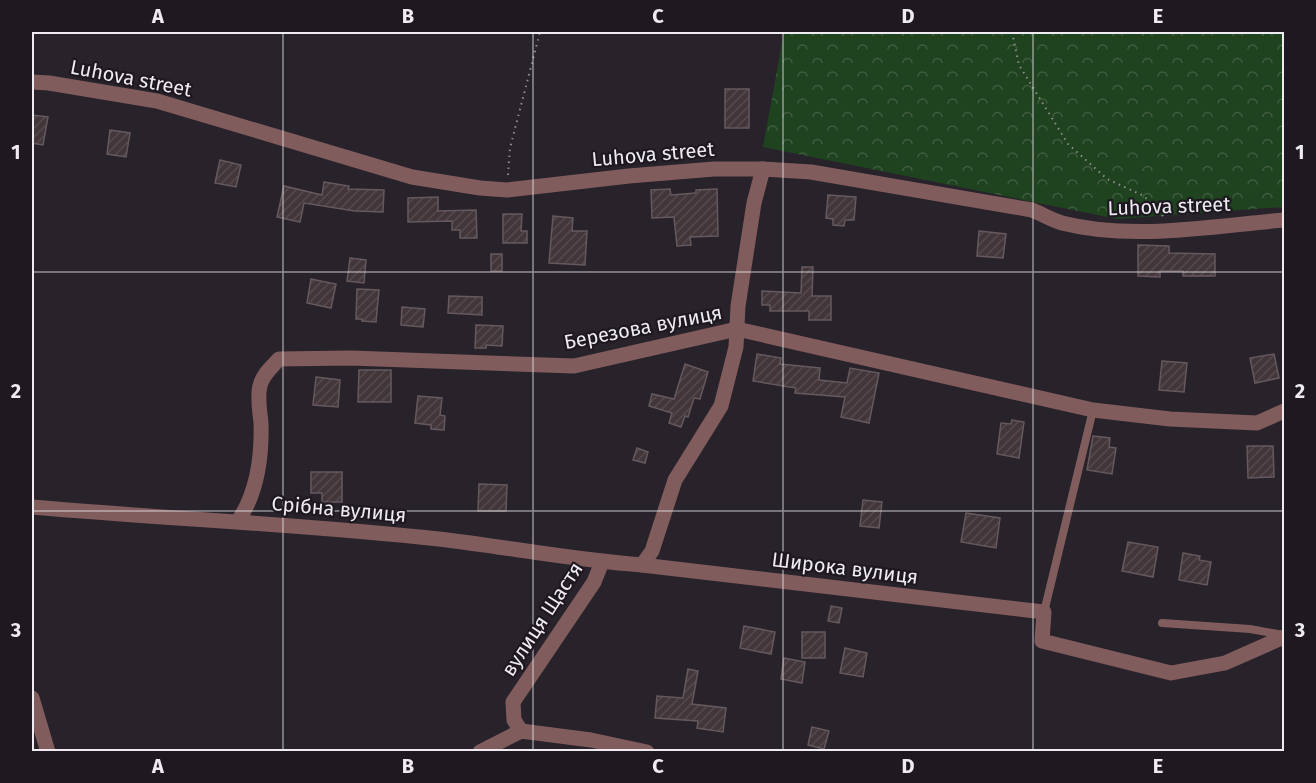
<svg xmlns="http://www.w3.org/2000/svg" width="1316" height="783" viewBox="0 0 1316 783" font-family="'Fira Sans',sans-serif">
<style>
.forest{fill:url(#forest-crowns)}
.building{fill:url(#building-hatch);stroke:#66595d;stroke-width:1.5}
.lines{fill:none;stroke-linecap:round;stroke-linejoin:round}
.path{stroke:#928d94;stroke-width:2;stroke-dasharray:1.5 4.5;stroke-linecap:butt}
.lane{stroke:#815c5d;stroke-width:8}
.street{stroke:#815c5d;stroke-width:15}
.grid{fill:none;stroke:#efebf1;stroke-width:1.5;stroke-opacity:0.55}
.labels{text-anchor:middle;stroke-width:4.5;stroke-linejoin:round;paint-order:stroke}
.street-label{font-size:20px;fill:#efebf1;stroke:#1e1921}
.neatline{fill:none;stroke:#efebf1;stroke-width:2}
.grid-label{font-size:20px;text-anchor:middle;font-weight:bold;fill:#efebf1}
</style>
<defs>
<pattern id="forest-crowns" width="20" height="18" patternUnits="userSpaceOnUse" patternTransform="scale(1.5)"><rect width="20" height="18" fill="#1f421f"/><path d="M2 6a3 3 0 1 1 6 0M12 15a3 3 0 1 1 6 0" fill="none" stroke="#405d40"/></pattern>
<pattern id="building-hatch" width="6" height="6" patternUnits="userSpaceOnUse" patternTransform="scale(1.5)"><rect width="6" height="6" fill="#42363a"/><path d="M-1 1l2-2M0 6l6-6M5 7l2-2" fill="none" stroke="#544a4d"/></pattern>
</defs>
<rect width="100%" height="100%" fill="#28222b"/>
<path class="forest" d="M784,32h500v175l-167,12 -354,-72z"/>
<g class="building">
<rect x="725" y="89" width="24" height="39"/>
<path d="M32,115l16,2 -5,28 -11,-2z"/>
<path d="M110,130l20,3 -4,24 -19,-3z"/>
<path d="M220,160l21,5 -5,22 -21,-4z"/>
<path d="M324,182l25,4 -1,3 36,1 -1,22 -28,-1 -51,-8 -4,19 -23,-5 7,-31 38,9z"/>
<path d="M670,189l1,6 25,-2v-3l21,-1 1,47 -28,1 1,8 -14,1 -3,-29 -22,1 -1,-28z"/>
<path d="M828,195l28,2 -2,23h-9l-1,6 -11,-1v-6l-7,-1z"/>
<path d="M438,197v14l38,-1 1,28h-17v-8h-8v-9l-44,1v-24z"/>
<path d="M503,214h19l-1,17h6v12h-24z"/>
<path d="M553,216l20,2 -1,13h15l-2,34 -36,-2z"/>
<path d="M979,231l27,3 -3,24 -26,-2z"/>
<path d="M1138,245l31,1v7l46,1v22h-32v-5h-23v6l-22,-1z"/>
<rect x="491" y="254" width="11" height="17"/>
<path d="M350,258l16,2 -2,23 -17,-2z"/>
<path d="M802,267h11l-1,29h19v24h-22v-9h-39v-6h-8v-14l39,2z"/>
<path d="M311,279l25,5 -5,24 -24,-5z"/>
<path d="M357,289l22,1 -3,32 -14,-1v-2h-6z"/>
<path d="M449,296l33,1v18l-34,-2z"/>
<path d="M402,307l23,2 -2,18 -22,-2z"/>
<path d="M476,325l27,1 -1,20 -16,-1v3h-11z"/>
<path d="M757,354l24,4 -1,6 40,4 -1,12 28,3 3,-15 29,5 -10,50 -28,-6 4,-20 -50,-4 1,-5 -43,-7z"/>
<path d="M1274,354l5,24 -24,5 -5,-25z"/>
<path d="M1162,361l25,2 -3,29 -25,-2z"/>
<path d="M685,364l23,8 -8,27 -6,-1 -6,19 -3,-1 -4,11 -12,-4 3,-10 -23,-7 3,-12 22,5z"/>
<path d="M359,370h32v32h-33z"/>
<path d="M316,377l24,3 -2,27 -25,-2z"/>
<path d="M418,396l24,2 -2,17 5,1 -1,14 -13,-1v-4l-16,-2z"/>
<path d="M1012,420l12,2 -5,36 -22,-4 4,-31 10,1z"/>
<path d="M1093,436l17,2 -1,9 7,1 -4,26 -25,-4z"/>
<path d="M1247,446h26l1,31 -26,1z"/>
<path d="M637,448l11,4 -3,11 -12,-3z"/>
<path d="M311,472h31v30h-20v-9h-11z"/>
<path d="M479,484l28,1 -1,26h-28z"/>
<path d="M863,500l19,2 -3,26 -19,-2z"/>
<path d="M966,513l34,5 -4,30 -35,-6z"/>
<path d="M1128,542l30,5 -5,30 -31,-6z"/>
<path d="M1183,553l17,3 -1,4 12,2 -4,23 -28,-5z"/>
<path d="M831,606l11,2 -3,15 -11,-2z"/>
<path d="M744,626l31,6 -4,22 -31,-6z"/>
<rect x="802" y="632" width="23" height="26"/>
<path d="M845,648l22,5 -4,24 -23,-4z"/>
<path d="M784,658l21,4 -3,21 -21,-4z"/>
<path d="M688,669l10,2 -6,33 34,4 -3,24 -26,-4 1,-7 -43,-3 2,-22 26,2z"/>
<path d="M812,727l17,4 -5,18 -16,-4z"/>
</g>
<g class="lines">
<g class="path">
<path d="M1012,32l7,33 49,79 39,35 37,17 20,21"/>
<path d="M508,175l2,-27 30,-116"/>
</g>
<g class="lane">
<path d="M1044,612l49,-202"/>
<path d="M1162,623l88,6 33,6"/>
</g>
<g class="street">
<path d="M32,82l17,1 108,18 255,76 68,11 27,2 122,-14 85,-7h49l48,3 221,38c10,4 20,10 30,13 70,18 152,3 222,-3"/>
<path d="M32,507c135,12 272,17 407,32 68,8 135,21 203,26l402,47 -2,29 129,32 54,-10 59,-26"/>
<path d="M238,521c19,-28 24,-65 23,-98 -1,-11 -4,-26 -1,-37 2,-11 12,-19 19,-27l72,-1 223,8 163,-37 356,81 77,9 87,4 27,-12"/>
<path d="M642,565l10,-14 23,-71 46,-74 15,-59 2,-41 16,-103 9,-34"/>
<path d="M32,698l16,54"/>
<path d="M521,731l-7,-11 -1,-18 81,-120 8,-20"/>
<path d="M480,752l41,-21 70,9 56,12"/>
</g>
</g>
<path class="grid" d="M283,32v720M533,32v720M783,32v720M1033,32v720M32,272h1252M32,511h1252"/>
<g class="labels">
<g class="street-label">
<text transform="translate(131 78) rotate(11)" y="7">Luhova street</text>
<text transform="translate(653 154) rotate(-5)" y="7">Luhova street</text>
<text transform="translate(1169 206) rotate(-2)" y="7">Luhova street</text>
<text transform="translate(643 327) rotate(-11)" y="7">Березова вулиця</text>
<text transform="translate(339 509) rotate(5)" y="7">Срібна вулиця</text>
<text transform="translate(845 568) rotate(7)" y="7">Широка вулиця</text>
<text transform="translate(542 619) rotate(-57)" y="7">вулиця Щастя</text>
</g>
</g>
<rect width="1316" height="783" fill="none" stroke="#1e1921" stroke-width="66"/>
<rect x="33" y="33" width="1250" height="717" class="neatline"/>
<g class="grid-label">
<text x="158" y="23">A</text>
<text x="408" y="23">B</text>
<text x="658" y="23">C</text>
<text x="908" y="23">D</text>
<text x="1158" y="23">E</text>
<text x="16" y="159">1</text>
<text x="1300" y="159">1</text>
<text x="16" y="398">2</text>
<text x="1300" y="398">2</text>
<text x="16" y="637">3</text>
<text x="1300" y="637">3</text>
<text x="158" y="773">A</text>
<text x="408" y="773">B</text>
<text x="658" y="773">C</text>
<text x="908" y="773">D</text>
<text x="1158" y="773">E</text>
</g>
</svg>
